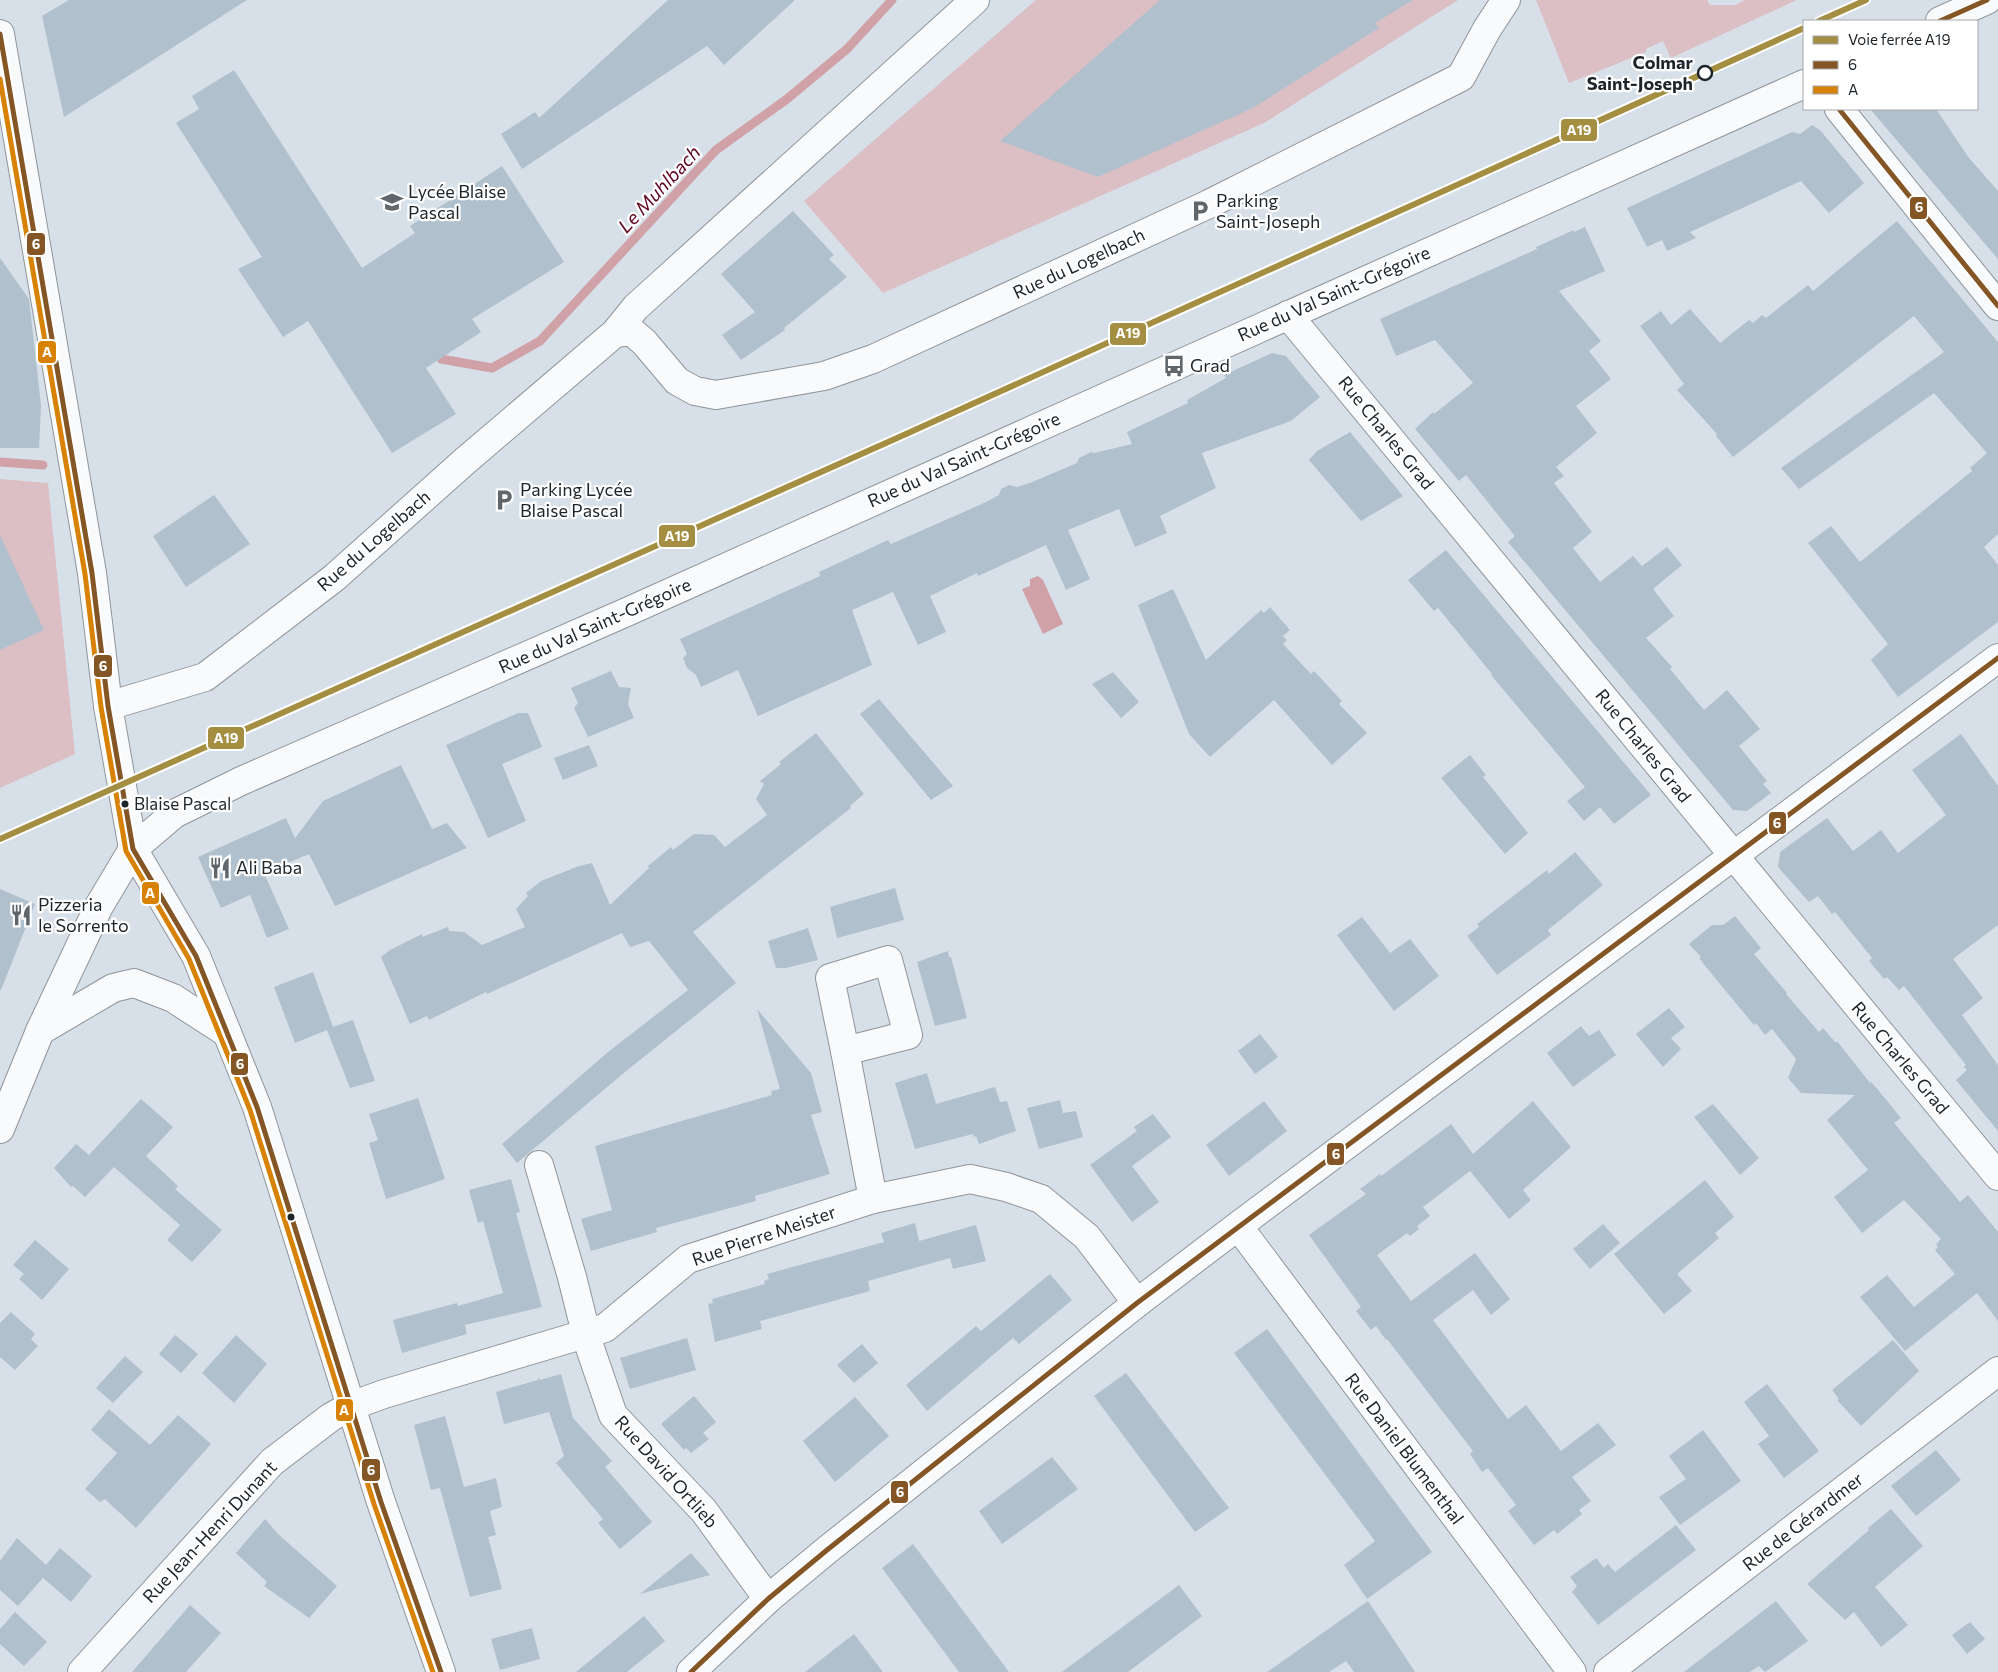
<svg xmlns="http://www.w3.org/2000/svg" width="1998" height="1672" viewBox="0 0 1998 1672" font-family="Commissioner,sans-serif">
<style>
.green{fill:#dbbfc5}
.water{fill:#d1a1a8}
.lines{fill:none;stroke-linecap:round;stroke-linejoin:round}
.stream{stroke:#d1a1a8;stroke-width:9}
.building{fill:#b0c0cc}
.minor-casing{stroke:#8e959b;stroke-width:30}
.minor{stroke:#f9fafc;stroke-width:28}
.bus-1-casing{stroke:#fff;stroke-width:9}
.bus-2-casing{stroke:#fff;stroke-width:9}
.bus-1{stroke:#845626;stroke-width:5}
.bus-2{stroke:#d88205;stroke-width:5}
.rail-1-casing{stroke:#fff;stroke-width:10}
.rail-1{stroke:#a48e42;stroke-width:6}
.stop-dot{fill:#fff;stroke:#1e252a;stroke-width:2.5}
.bus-dot{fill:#1e252a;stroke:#fff;stroke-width:2}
.labels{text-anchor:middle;stroke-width:4.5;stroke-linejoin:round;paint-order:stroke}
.bus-label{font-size:17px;fill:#1e252a;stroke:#fff;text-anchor:start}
.stop-label{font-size:18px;font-weight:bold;fill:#1e252a;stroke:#fff;text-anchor:end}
.poi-label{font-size:18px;fill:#1e252a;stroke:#fff;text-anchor:start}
.street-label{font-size:18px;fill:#1e252a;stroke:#fff}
.water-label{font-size:19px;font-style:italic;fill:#60051f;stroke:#fff}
.line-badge{stroke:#fff;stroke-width:2}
.badge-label{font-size:14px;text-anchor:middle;font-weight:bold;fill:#fff}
</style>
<rect width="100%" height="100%" fill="#d7e0e8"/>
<g class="green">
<path d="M1036,0h422l-194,123 -381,170 -79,-92z"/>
<path d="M1536,0h171l3,5h25l10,-5h52l-126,58 -8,-17 -17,8v3l-77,31z"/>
<path d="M0,479l48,4 27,271 -75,34z"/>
</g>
<path class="water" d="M1038,576l5,4 20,44 -20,10 -21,-45 8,-3v-7z"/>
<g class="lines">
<g class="stream">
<path d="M441,359l51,9 48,-27 176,-191 71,-51 60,-50 45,-49"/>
<path d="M0,462l43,3"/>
</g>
</g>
<g class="building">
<path d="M69,0h178l-183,117 -22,-101z"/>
<path d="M668,0h127l-71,65 -17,-19 -185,123 -21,-35 34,-22 4,6z"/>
<path d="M1160,0h253l-38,23 4,5 -126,80 -155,69 -98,-36z"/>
<path d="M234,70l128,198 53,-35 -5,-7 92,-60 62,96 -92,57 9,13 -55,36 30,46 -64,39 -84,-132 -25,16 -45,-68 24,-12 -86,-134 23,-14 -7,-13z"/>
<path d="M1870,109h66l33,49 29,33v68z"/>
<path d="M1812,125l8,5 44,53 -35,30 -28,-32 -111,51 6,6 -29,13 -5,-11 -15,7 -20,-39 165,-76 8,2z"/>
<path d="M793,211l41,44 -5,4 18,18 -63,51 1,2 -44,30 -19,-25 33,-23 -34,-38z"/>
<path d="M1897,221l101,121v192l-14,13 14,18v57l-100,75 -27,-37 17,-16 -80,-101 23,-17 29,36 112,-91 -2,-3 17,-15 -53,-60 -135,96 -18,-21 163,-116 -30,-36 -181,141 -17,-21 1,-2 -40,-44 7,-6 -44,-58 21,-15 10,14 19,-16 30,34 29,-23 4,3 9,-8 4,3 42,-33 5,6z"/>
<path d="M1585,227l20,44 -46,20 42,50 -12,10 22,28 -35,27 21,27 -41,34 8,9 -10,7 38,49 -19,16 27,34 33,-26 9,10 25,-19 15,18 -29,24 21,27 -28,22 26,29 -2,2 34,41 23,-20 33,39 -21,17 28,35 -4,3 8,9 -24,18 -14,-1 -225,-268 7,-6 -49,-61 -7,6 -44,-52 18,-17 1,2 39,-31 -38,-43 -39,16 -16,-37 146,-65 11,-5 -1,-2 38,-17v2z"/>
<path d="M0,258l29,41 12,106 -2,43h-39z"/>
<path d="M1272,353l14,3 34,41 -29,24 -89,32 14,35 -56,28 7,17 -32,14 -16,-38 -51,21 22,49 -24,11 -20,-45 -68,31 -1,-3 -47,23 16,36 -28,13 -25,-53 -41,18 20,55 -114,51 -20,-46 -37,17 -5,-12 -9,-7 -4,-10 4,-4 -7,-15 140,-63 -1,-4 69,-32 3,4 93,-41 15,-8 2,-6 8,-4 8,2 15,-5 45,-19 2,-5 12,-6 3,1 38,-9 -5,-12 61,-29 -1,-3 39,-22 -2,-3z"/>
<path d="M1350,432l53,64 -42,25 -52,-61 8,-9z"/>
<path d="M214,495l36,49 -64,43 -33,-51z"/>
<path d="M0,535l44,95 -44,20z"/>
<path d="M1446,550l205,245 -37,29 -14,-17 -16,14 -17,-20 18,-14 -94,-112 1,-1 -54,-66 -4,3 -26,-31z"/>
<path d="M1173,589l33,71 55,-50 3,3 6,-6 20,23 -7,6 4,4 -4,4 28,30 3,-3 28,30 -3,3 28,29 -35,32 -58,-65 -64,57 -21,-23 -51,-129z"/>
<path d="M611,671l8,16 12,1 -3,16 6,14 -46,19 -14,-29 4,-5 -7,-15z"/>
<path d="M1113,672l26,30 -18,16 -29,-34z"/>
<path d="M879,699l74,87 -22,14 -71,-86z"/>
<path d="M518,713h10l14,34 -40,17 24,57 -38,17 -42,-93z"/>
<path d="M816,733l48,61 -14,12 1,2 -158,124 43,51 -111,89 -108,91 -15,-19 106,-92 80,-62 -39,-49 -19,6 -8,-14 -135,61 -1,-2 -57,28 -2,-4 -17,8 -29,-67 9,-7 32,-16v3l26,-10 1,4 15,1 18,13 43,-18 -9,-18 12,-13 -2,-3 15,-12 38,-15 13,-3 18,42 39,-37 -1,-2 23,-19 2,3 21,-16 20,1 11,12 42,-32 -11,-16 8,-15 -4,-3 21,-17 -2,-2z"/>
<path d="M1961,734l37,52v139l-45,34 30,39 -21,17 36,50v66l-42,-51 11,-10 -3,-3 2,-2 -62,-79 -5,4 -12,-13 -3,2 -15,-18 3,-3 -37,-46 -3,2 -14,-18 -9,6 -31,-35 2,-15 47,-34 26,33 28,-21 17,23 48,-38 -34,-45z"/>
<path d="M589,745l9,21 -35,14 -9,-22z"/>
<path d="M1470,755l16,20 -3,2 45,56 -23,21 -64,-76z"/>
<path d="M401,765l31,64 15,-6 20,25 -132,58 -26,-52 -45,19 25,56 -22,9 -17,-43 -29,13 -23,-51 88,-39 9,20 28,-37z"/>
<path d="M1575,852l28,33 -55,45 3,5 -54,40 -30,-39 12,-9 -2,-3 70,-54 2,4z"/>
<path d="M895,888l9,32 -67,18 -7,-31z"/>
<path d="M0,889l35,15 -34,86h-1z"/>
<path d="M1735,916l26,32 -7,6 33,39 -1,1 33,38 4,-4 13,15 1,-2 33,42 1,-1 8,9 22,27 -7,5 66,79 8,-7 30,37v89l-21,-28 -72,58 -45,-54 27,-22 27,32 41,-33 -20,-24 3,-3 -2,-3 5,-5 -37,-39 -42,33 -28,-36 34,-27 -41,-50 28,-25 -54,-2 -13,-15 8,-19 -24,-30 -7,6 -9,-12 -2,2 -39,-47 -16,-20 2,-1 -12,-13 23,-19h11z"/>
<path d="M1362,917l28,36 20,-14 29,37 -45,35 -57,-76z"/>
<path d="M808,928l10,32 -32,8h-10l-8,-27z"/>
<path d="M948,951l1,6h2l16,61 -32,8 -18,-64z"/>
<path d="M313,972l20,55 20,-7 22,61 -25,7 -23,-58 -32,13 -21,-56z"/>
<path d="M1669,1008l16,19 -14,11 10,11 -18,18 -27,-33z"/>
<path d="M757,1009l54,64 11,39 -11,3 19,59 -75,22 1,5 -100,27 1,4 -66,19 -10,-32 31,-9 -17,-64 177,-51 -1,-4 9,-2z"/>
<path d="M1581,1026l8,10 10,-6 17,25 -43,32 -26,-34z"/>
<path d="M1260,1034l18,23 -23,17 -17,-23z"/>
<path d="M927,1073l9,31 59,-17 5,15 7,-1 9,30 -37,13 -3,-8 -2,1 -1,-3 -58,15 -20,-66z"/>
<path d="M418,1098l27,81 -59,20 -17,-56 9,-3 -9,-26z"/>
<path d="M141,1099l32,28 -27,29 32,30 -3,3 47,41 -30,32 -25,-22 13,-15 -66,-58 -29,30 -12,-11 -2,1 -17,-19 22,-24 13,11z"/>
<path d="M1060,1100l3,13 13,-2 7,26 -44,12 -12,-41z"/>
<path d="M1264,1101l23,30 -58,45 -23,-31z"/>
<path d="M1533,1101l38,46 -48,43 8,10 -22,19 -39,-48 -47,36 7,9 -13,10 2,3 -9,7 -3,-3 -30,22 34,46 64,-48 35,46 -19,16 -18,-25 -40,30 75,99 18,-14 35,46 37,-28 18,22 -44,32 19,24 -12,9 3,4 -25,20 -3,-4 -20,15 -26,-34 8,-6 -28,-37 -6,4 -12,-18 3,-3 -86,-112 -1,1 -10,-14 -5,4 -15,-19 5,-4 -52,-72 57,-41 -6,-5 20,-15 1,2 70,-52 22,30z"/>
<path d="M1713,1104l46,54 -19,17 -46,-58z"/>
<path d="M1153,1114l18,23 -39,29 27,36 -27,20 -42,-57 47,-34 -3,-4z"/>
<path d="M511,1179l9,33 -4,1 26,94 -77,18 2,9 -65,19 -9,-33 64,-17 1,3 45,-13 -20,-72 -5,2 -9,-33z"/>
<path d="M1705,1180l29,37 -19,16 4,5 -42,36 15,17 -28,23 -50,-60z"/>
<path d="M915,1223l4,18 57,-16 10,36 -33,8 -3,-11 -82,23 2,10 -110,30 2,8 -47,13 -7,-38 5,-1 -1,-4 53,-15 -1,-3 5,-2 -2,-5 117,-32 -3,-9z"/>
<path d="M1603,1224l17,19 -30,26 -17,-20z"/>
<path d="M35,1240l34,29 -27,31 -23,-21 5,-5 -11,-9z"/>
<path d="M1050,1274l22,26 -53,44 -6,-6 -86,73 -21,-26 70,-59 5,5z"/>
<path d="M11,1312l24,22 -4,5 7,7 -23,24 -15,-13v-34z"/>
<path d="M1267,1329l165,223 -65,47 -23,-34 31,-24 -141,-188z"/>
<path d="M175,1335l23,19 -17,19 -22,-19z"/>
<path d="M236,1335l31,29 -33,39 -32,-30z"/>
<path d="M687,1338l9,32 -66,19 -10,-31z"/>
<path d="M1893,1340l26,31 -58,55 -24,-26 2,-1 -7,-9z"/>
<path d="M862,1344l16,19 -24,20 -17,-18z"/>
<path d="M125,1356l18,16 -30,31 -17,-15z"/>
<path d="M1126,1373l103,135 -34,24 -101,-136z"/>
<path d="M561,1374l12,44 39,43 -7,6 47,55 -32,27 -22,-26 5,-4 -47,-56 8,-7 -15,-44 -45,12 -8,-32 42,-12v-3l2,3z"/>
<path d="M1767,1384l52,67 -35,27 -26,-34 11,-8 -25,-34z"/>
<path d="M694,1396l22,26 -13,11 6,6 -18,14 -5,-5 -2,2 -23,-26z"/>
<path d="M855,1397l34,39 -54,46 -32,-41z"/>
<path d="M109,1409l41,36 28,-30 33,29 -75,84 -31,-29 -5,3 -15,-13 32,-36 -26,-23z"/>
<path d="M445,1416l19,71 32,-9 6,29 -12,4 6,24 -8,2 14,52 -32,8 -30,-109 -9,2 -17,-65z"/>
<path d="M1703,1430l38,51 -61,44 -21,-28 27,-18 -17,-23z"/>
<path d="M1936,1450l25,30 -45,36 -25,-30z"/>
<path d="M1052,1457l26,32 -76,55 -23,-33z"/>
<path d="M1891,1509l32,37 -48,41 33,38 -27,22 -27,-35 -9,8 -38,-36 62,-54 -1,-2z"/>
<path d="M265,1519l13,15 59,52 -28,32 -45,-32 3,-4 -31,-29z"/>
<path d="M1676,1525l20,25 -98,75 -26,-33 5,-6 -7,-9 26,-19 8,10 4,-4 7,8z"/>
<path d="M17,1538l29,27 14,-17 32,28 -21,26 -28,-24 -25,28 -18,-16v-29z"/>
<path d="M913,1544l96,128h-50l-77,-104z"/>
<path d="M691,1553l19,22 -70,19z"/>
<path d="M1179,1585l23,31 -74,56h-66z"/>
<path d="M1368,1601l47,71h-61l-8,-11 -17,11h-62z"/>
<path d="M1776,1601l32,40 -43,31 -6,-6 -9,6h-66z"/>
<path d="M190,1605l31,28 -35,39h-54z"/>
<path d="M15,1612l32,30 -23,24 -24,-22v-15z"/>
<path d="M644,1616l21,25 -38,31h-51z"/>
<path d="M1970,1622l15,17 -18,15 -15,-19z"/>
<path d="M532,1628l8,31 -40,11 -9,-31z"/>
<path d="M854,1634l29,38h-78z"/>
</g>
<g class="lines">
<g class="minor-casing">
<g id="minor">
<path d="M1940,21l47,-21"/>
<path d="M0,34l92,539 16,133 25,143 63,107 61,151 124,395 60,170"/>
<path d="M1839,109l159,197"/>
<path d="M1288,315l710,861"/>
<path d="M615,333l16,-2 13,11 33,39 18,10 21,4 108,-19 49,-17 336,-155 252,-127 26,-48 19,-29"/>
<path d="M108,706l97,-29 129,-99 131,-117 150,-128 21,-26 339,-307"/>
<path d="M888,960l20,75 -63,16 -15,-73z"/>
<path d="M40,1031l73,-43 21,-5 39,15 54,35"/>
<path d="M845,1051l28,148"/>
<path d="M0,1129l40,-98 59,-125 34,-57 41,-35 67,-33 388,-170 1175,-527"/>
<path d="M539,1165l33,112 17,68 24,70 91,96 64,88"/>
<path d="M1238,1226l334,446"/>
<path d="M82,1672l190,-210 59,-45 20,-11 33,-12 221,-66 83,-69 185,-60 97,-20 36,8 35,12 46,38 50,66"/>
<path d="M691,1672l77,-73 59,-49 310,-247 101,-77 760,-568"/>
<path d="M1608,1672l390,-301"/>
</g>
</g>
<use href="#minor" class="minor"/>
<g class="bus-1-casing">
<g id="bus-1">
<path d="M1940,21l47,-21"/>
<path d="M0,34l92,539 16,133 25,143 63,107 61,151 124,395 60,170"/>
<path d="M1839,109l159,197"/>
<path d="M691,1672l77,-73 59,-49 310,-247 861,-645"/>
</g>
</g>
<g class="bus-2-casing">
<path id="bus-2" d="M0,79l85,495 16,133 25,144 63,108 61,151 124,394 59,168"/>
</g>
<use href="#bus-1" class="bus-1"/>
<use href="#bus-2" class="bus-2"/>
<g class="rail-1-casing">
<g id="rail-1">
<path d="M1819,21l47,-21"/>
<path d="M0,839l906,-405 898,-406"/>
</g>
</g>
<use href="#rail-1" class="rail-1"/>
</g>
<defs>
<g id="school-bare" transform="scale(1.725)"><path d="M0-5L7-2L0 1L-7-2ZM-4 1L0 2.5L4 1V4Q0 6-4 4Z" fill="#5f666c" stroke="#fff" stroke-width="2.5" paint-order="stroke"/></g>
<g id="parking-bare" transform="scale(1.725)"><path d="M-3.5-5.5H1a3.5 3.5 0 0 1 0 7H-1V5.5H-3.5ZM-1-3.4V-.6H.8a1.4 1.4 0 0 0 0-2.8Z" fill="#5f666c" stroke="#fff" stroke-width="2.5" paint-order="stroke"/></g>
<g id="bus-bare" transform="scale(1.725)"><path d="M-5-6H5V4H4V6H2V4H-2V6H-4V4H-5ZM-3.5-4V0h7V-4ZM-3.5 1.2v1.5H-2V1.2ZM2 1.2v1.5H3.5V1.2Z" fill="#5f666c" stroke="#fff" stroke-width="2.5" paint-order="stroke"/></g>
<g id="restaurant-bare" transform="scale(1.725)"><path d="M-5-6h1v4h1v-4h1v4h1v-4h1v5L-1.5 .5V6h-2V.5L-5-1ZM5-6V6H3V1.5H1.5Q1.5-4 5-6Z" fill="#5f666c" stroke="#fff" stroke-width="2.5" paint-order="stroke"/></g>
</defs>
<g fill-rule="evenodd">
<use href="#school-bare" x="392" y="202"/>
<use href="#parking-bare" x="1200" y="211"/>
<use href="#bus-bare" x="1174" y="366"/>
<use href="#parking-bare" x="504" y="500"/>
<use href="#restaurant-bare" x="220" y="868"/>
<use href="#restaurant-bare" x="21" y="915"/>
</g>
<circle class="stop-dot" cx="1705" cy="73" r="7"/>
<g class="bus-dot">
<circle cx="125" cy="804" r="4.5"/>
<circle cx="291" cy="1217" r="4.5"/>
</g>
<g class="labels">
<g class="bus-label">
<text x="134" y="810">Blaise Pascal</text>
</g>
<g class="stop-label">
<text x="1693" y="69">Colmar<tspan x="1693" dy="21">Saint-Joseph</tspan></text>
</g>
<g class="poi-label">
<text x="408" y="198">Lycée Blaise<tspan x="408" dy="21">Pascal</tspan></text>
<text x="1216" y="207">Parking<tspan x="1216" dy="21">Saint-Joseph</tspan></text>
<text x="1190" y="372">Grad</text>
<text x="520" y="496">Parking Lycée<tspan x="520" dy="21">Blaise Pascal</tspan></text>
<text x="236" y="874">Ali Baba</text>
<text x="38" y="911">Pizzeria<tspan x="38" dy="21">le Sorrento</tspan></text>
</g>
<g class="street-label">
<text transform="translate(1079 264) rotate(-25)" y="6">Rue du Logelbach</text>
<text transform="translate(1334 294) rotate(-24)" y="6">Rue du Val Saint-Grégoire</text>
<text transform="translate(1386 433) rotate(51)" y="6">Rue Charles Grad</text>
<text transform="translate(964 460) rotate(-24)" y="6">Rue du Val Saint-Grégoire</text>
<text transform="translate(374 541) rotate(-41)" y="6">Rue du Logelbach</text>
<text transform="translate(595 626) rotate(-24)" y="6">Rue du Val Saint-Grégoire</text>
<text transform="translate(1643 746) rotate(51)" y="6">Rue Charles Grad</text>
<text transform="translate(1900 1058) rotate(50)" y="6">Rue Charles Grad</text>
<text transform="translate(764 1236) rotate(-19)" y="6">Rue Pierre Meister</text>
<text transform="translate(1404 1449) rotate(53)" y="6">Rue Daniel Blumenthal</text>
<text transform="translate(666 1472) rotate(48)" y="6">Rue David Ortlieb</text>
<text transform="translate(1803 1522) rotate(-38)" y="6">Rue de Gérardmer</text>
<text transform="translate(210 1532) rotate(-47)" y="6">Rue Jean-Henri Dunant</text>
</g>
<g class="water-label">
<text transform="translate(659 189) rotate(-47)" y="7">Le Muhlbach</text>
</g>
</g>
<g class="line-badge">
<rect x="1560" y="118" width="38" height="24" rx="5" fill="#a48e42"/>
<rect x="1909" y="196" width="19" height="24" rx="5" fill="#845626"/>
<rect x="26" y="232" width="20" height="24" rx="5" fill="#845626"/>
<rect x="1109" y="322" width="38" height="24" rx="5" fill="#a48e42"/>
<rect x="37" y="340" width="20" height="24" rx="5" fill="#d88205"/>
<rect x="658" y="524" width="38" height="24" rx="5" fill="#a48e42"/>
<rect x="93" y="654" width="20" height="24" rx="5" fill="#845626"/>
<rect x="207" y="726" width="38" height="24" rx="5" fill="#a48e42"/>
<rect x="1768" y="811" width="19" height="24" rx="5" fill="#845626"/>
<rect x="141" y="881" width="19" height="24" rx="5" fill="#d88205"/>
<rect x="230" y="1052" width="19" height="24" rx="5" fill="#845626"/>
<rect x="1326" y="1142" width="19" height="24" rx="5" fill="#845626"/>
<rect x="335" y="1398" width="19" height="24" rx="5" fill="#d88205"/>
<rect x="361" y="1458" width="20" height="24" rx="5" fill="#845626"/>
<rect x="890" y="1480" width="19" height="24" rx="5" fill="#845626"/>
</g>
<g class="badge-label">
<text x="1579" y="135">A19</text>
<text x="1919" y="212">6</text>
<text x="36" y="249">6</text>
<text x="1128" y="338">A19</text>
<text x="47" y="357">A</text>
<text x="677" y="541">A19</text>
<text x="103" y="671">6</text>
<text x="226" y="743">A19</text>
<text x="1777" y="828">6</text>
<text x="150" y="898">A</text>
<text x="240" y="1069">6</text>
<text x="1336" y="1159">6</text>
<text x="344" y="1415">A</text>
<text x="371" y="1475">6</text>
<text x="900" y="1497">6</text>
</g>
<rect x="1803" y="20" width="175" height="90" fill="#ffffff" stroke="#a5a8aa"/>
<rect x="1813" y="36" width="25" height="8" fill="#a48e42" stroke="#a5a8aa"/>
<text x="1848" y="45" font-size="15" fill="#1e252a">Voie ferrée A19</text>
<rect x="1813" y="61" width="25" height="8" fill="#845626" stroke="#a5a8aa"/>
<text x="1848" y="70" font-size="15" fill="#1e252a">6</text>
<rect x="1813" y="86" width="25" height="8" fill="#d88205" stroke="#a5a8aa"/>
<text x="1848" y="95" font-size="15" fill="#1e252a">A</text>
</svg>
